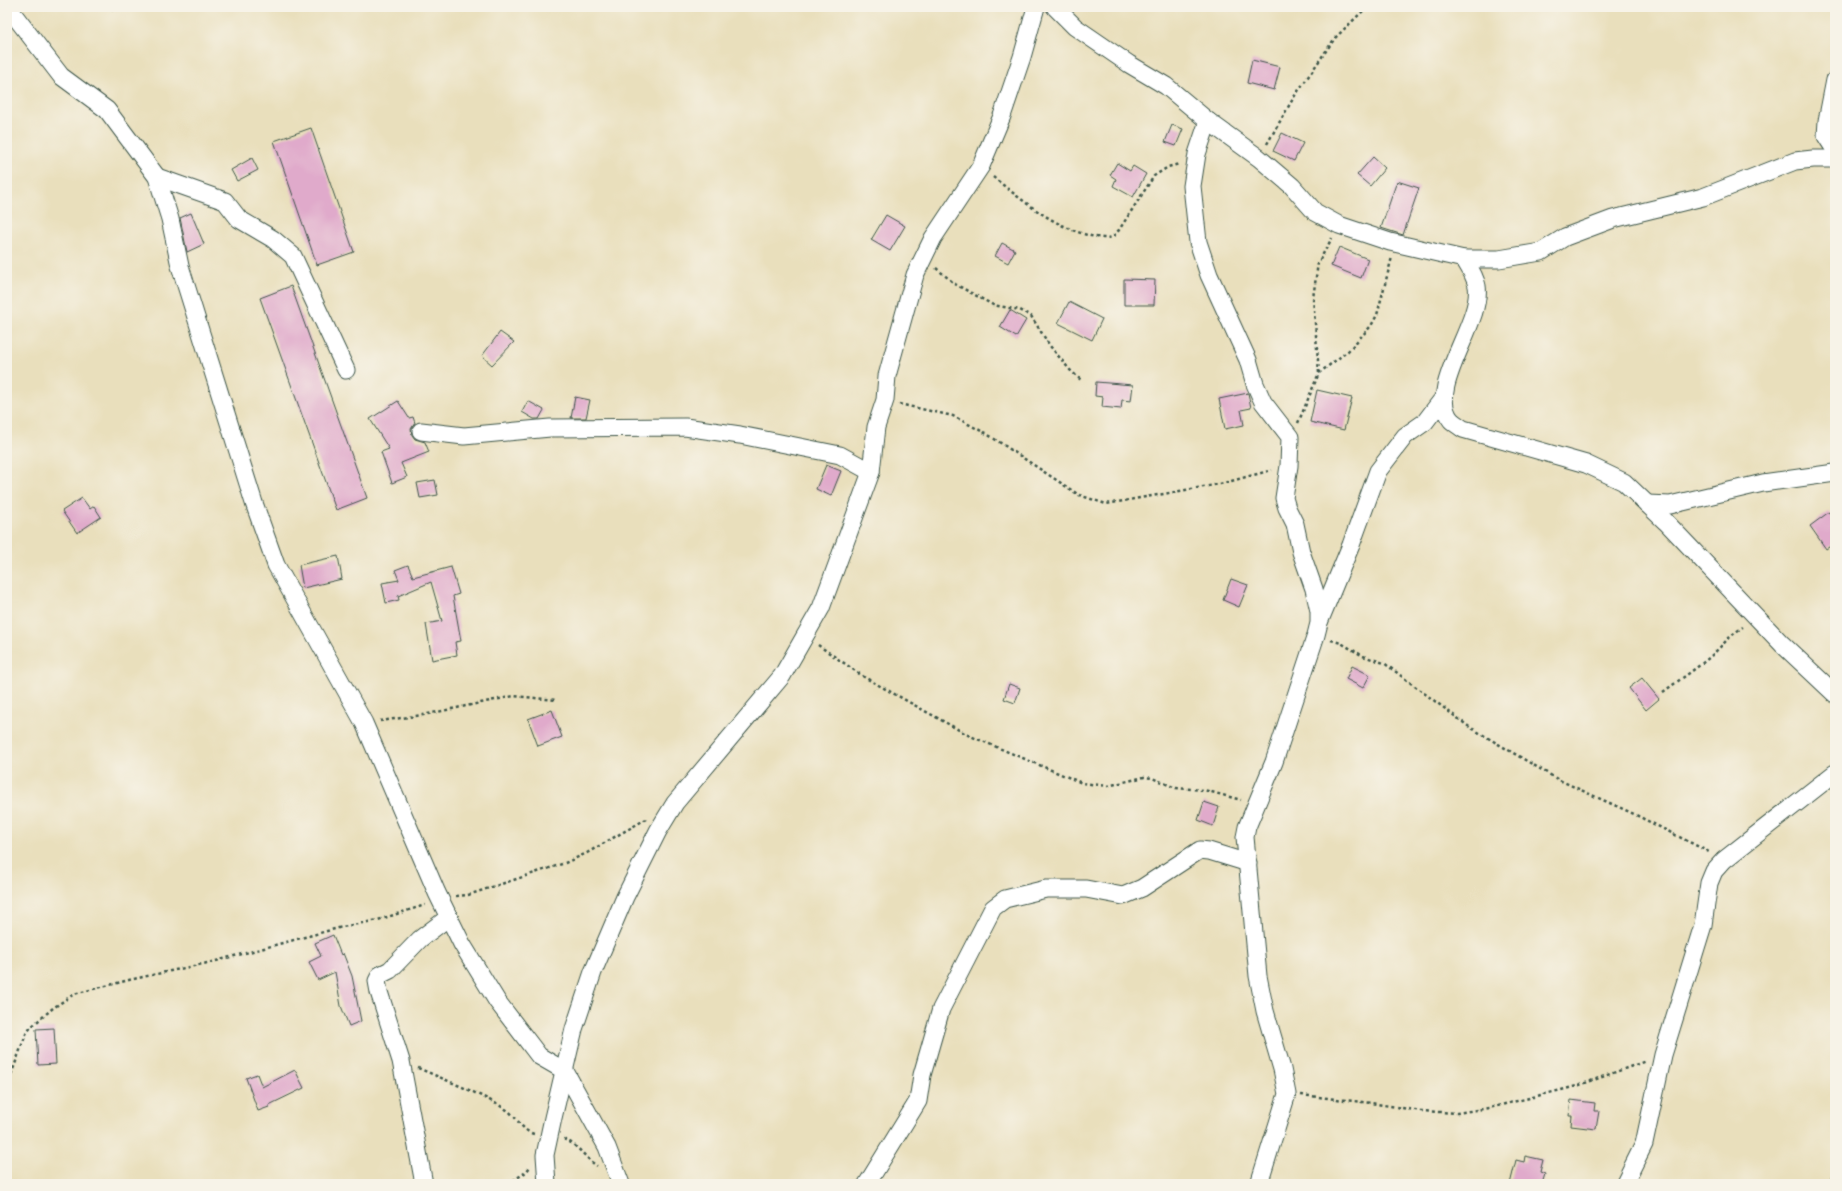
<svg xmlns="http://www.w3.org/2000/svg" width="1842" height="1191" viewBox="0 0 1842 1191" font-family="'Architects Daughter',sans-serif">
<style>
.building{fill:#e0aacb}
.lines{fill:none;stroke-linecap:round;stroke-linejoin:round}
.minor-casing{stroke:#3d5548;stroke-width:19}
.path{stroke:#3d5548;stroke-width:2.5;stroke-dasharray:3 3;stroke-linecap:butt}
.minor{stroke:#fff;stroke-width:17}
</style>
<rect width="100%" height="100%" fill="#f7f3e8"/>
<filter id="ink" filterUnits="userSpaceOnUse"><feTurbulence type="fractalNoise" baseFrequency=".025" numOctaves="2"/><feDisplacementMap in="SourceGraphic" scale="8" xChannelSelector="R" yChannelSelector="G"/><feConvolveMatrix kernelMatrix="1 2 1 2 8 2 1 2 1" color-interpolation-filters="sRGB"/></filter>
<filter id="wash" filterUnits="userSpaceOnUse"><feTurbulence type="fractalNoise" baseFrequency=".012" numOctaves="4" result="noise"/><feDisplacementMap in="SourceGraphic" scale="16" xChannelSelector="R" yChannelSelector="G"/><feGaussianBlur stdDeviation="0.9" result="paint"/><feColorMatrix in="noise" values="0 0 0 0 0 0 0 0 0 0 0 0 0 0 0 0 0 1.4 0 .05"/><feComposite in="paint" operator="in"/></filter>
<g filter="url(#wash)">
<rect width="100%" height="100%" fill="#e9dfbc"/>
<g id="blocks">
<g class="building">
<path d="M1252,60l28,7 -6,23 -27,-7z"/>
<path d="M1172,125l11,4 -7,17 -11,-4z"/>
<path d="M311,128l43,124 -37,13 -43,-124z"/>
<path d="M1282,133l21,10 -9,18 -21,-10z"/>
<path d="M1373,157l12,11 -15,18 -13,-11z"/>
<path d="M252,158l6,12 -21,11 -6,-11z"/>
<path d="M1117,163l13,8 3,-5 13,8 -13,23 -20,-11 3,-7 -6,-4z"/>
<path d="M1397,181l22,7 -16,47 -22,-7z"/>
<path d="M191,213l13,31 -17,8 -7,-34z"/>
<path d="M886,215l19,11 -15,25 -19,-11z"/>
<path d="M1002,243l13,7 -7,13 -13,-7z"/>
<path d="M1339,247l29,12 -7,19 -30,-12z"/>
<path d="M1124,279l31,1 -1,25h-30z"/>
<path d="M291,286l76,212 -31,12 -76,-212z"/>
<path d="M1069,302l33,17 -10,21 -34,-17z"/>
<path d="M1010,310l16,10 -10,17 -16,-10z"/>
<path d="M500,332l14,10 -22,23 -10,-9z"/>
<path d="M1096,382l37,3 -2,16 -9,-1 -1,9 -19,-2 1,-10 -8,-1z"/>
<path d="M1317,390l35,8 -8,32 -34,-8z"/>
<path d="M1248,393l3,15 -10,2 3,15 -19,4 -6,-30z"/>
<path d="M575,397l15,3 -4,18h-15z"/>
<path d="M398,401l11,17 4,-1 2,6 -4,6 1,6 3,4 10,3 4,10 -28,11 6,14 -15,6 -11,-31 8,-3 -19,-30z"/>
<path d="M528,401l16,9 -5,9h-5l-12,-7z"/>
<path d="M826,465l15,6 -10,25 -15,-7z"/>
<path d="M435,480l3,15 -18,3 -3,-15z"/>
<path d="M82,498l8,11 4,-3 7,11 -24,16 -15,-22z"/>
<path d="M1829,512l6,8v23l-9,6 -16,-23z"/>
<path d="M338,556l4,23 -39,9 -4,-23z"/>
<path d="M408,565l5,12 38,-10 8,27 -6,2 8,45 -6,1 2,13 -25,5 -6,-36 16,-3 -11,-39 -33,14 1,4 -13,3 -4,-20 17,-3 -4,-10z"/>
<path d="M1231,579l17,6 -9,22 -16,-7z"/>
<path d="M1352,666l18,9 -7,13 -17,-9z"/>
<path d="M1642,678l17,21 -13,11 -17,-22z"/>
<path d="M1009,684l11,4 -5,15 -11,-4z"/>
<path d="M552,710l10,27 -24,9 -10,-27z"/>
<path d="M1204,802l15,5 -6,19 -15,-6z"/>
<path d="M333,935l8,20 2,-2 9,23 9,45 -12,5 -8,-20 -6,-34 -17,8 -9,-18 12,-6 -6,-13z"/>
<path d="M54,1028l2,36 -18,1 -2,-36z"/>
<path d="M295,1070l9,18 -35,17v2l-11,4 -12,-33 11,-4 5,13z"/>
<path d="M1571,1100l24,3 -1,8h5l-3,18 -25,-3 1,-10h-3z"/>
<path d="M1525,1156l18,4 -3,12 5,2 -3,10h-32l6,-24 8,2z"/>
</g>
</g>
</g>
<g filter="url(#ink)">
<use href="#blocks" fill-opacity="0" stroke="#3d5548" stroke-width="1"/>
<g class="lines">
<g class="minor-casing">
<g id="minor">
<path d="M1055,7l20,20 54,37 37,22 42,35 51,37 33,28 23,26 24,13 51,17 74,17h35l42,-7 24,-15 48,-18 90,-22 92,-36 18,-2h22"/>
<path d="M7,10l7,5 47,61 46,34 50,67 13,42 10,47 74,237 22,62 88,158 73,170 25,51 35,57 42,55 26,15 42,76 14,37"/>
<path d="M1835,80l-8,41 -1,15 9,14"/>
<path d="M1208,121l-11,33 -5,32 6,56 11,33 39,85 7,24 8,18 27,35 -1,29 -5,32 3,10 8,16 6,28 13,37 5,22v12l-3,12 -42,127 -27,65 -2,10 13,139 7,35 17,58 5,25 -28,90"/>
<path d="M157,177l68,24 14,18 34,20 20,17 53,114"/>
<path d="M1464,259c5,8 11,17 13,27 6,37 -52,103 -26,134 3,3 8,6 12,9l123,35 38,18 42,40 116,122 53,50"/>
<path d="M421,431l43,5 86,-8 135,-1 55,8 100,20 31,17"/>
<path d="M1647,504l23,1 93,-22 72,-10"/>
<path d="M1320,620l31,-75 27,-74 27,-35 20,-14 19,-25"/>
<path d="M424,1184l-23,-123 -22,-69 -2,-11 3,-6 10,-5 30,-31 29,-22"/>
<path d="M547,1184l-2,-29 8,-37 21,-89 19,-57 32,-75 33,-66 17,-28 107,-127 39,-68 50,-136 5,-45 9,-27 2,-24 28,-101 18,-37 48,-72 21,-50 20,-59 14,-50"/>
<path d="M867,1184l51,-83 4,-26 19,-66 52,-101 12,-9 41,-10h40l37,7 19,-8 58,-38 9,1 39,12"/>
<path d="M1624,1184l20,-40 19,-89 40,-130 6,-42 5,-12 10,-11 111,-87"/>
</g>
</g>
<g class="path">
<path d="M112,10l1,-3"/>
<path d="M1267,144l27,-47 41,-59 32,-31"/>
<path d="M993,177c30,24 61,50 98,59 6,1 16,4 22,0 2,-1 4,-4 6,-6l35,-54 14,-9 11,-3"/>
<path d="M936,268l19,16 38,21 27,5 11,6 19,30 20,24 12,11"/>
<path d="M1319,373l-6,-75 5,-35 14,-25"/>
<path d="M899,404l54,12 34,18 92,61 27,9 114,-20 52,-14"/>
<path d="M1298,423l21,-50 29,-22 23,-25 6,-11 15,-58"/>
<path d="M1331,640l10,3 22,13 21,7 84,63 89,53 79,36 73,37"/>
<path d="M818,645l46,32 104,58 114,48 26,3 36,-9 8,1 24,10 28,2 37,10"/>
<path d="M1663,692c16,-12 33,-23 48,-36 11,-10 19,-21 32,-29"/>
<path d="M380,721l43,-6 91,-19 42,4"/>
<path d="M456,896l12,-1 97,-32 22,-10 59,-34"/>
<path d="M418,1068c30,13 61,25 89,42 10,7 15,21 27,24"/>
<path d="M7,1086l19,-52 5,-7 22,-19 21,-14 55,-14 83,-18 130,-35 36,-7 47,-15"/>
<path d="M1301,1095l70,8 50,8 36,2 32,-5 88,-22 69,-25"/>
<path d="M564,1139c14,6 21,19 33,27"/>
<path d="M508,1184l18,-12 4,-5"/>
<path d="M1828,1184l7,-11"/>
</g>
<use href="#minor" class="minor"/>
</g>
</g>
<rect width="1842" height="1191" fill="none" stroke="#f7f3e8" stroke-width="24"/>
</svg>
